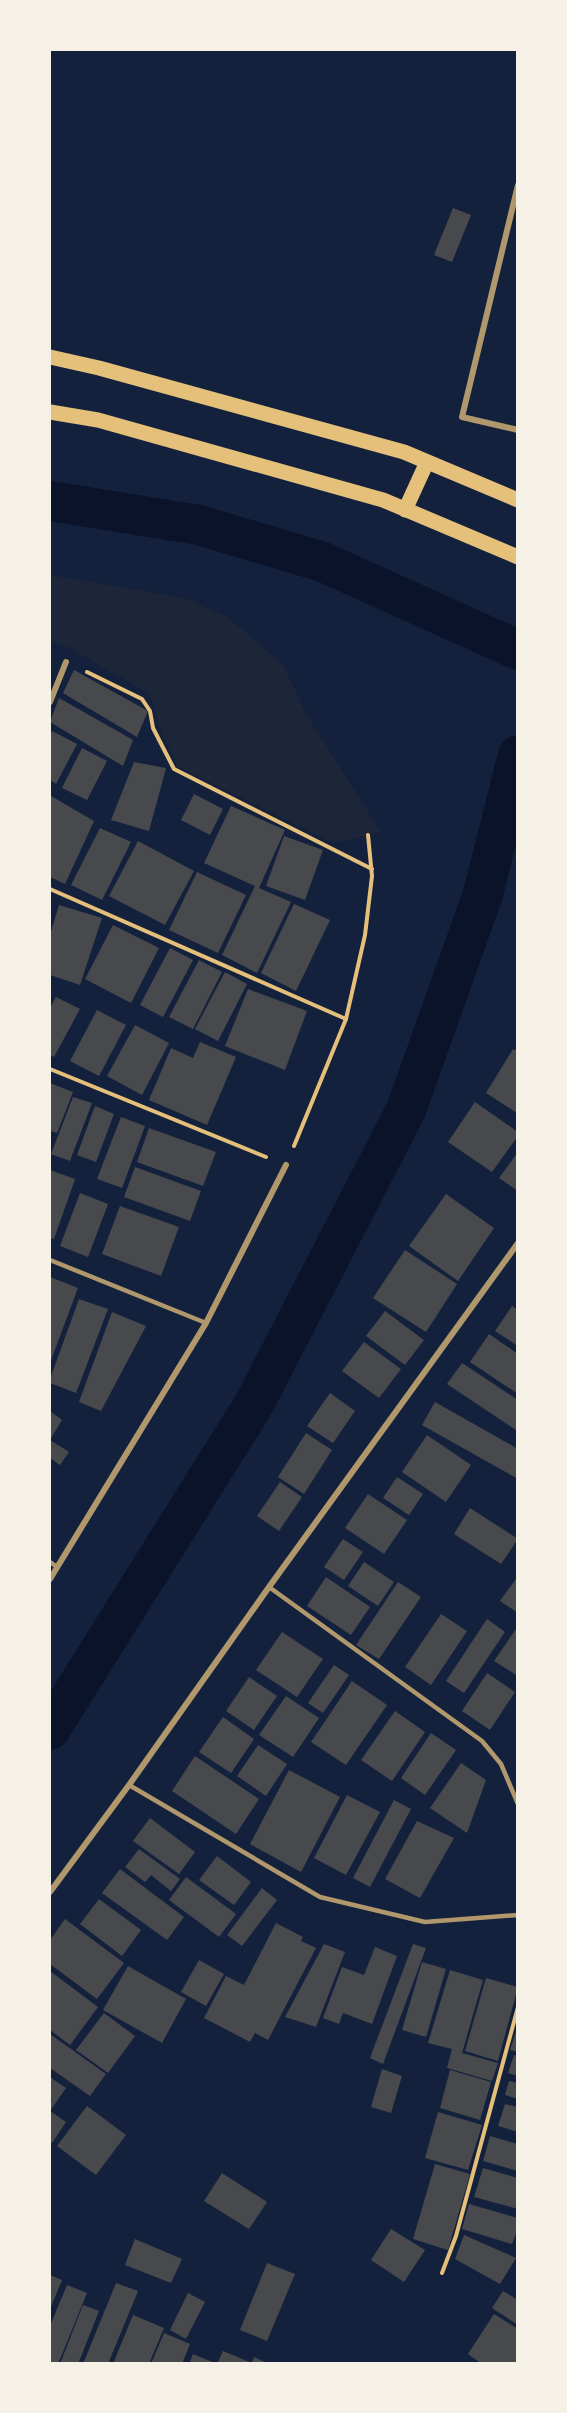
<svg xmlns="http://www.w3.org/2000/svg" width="567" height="2413" viewBox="0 0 567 2413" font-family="'Roboto Condensed',sans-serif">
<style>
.green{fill:#1d2539}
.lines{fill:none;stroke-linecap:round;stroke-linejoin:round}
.canal{stroke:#0b132b;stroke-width:40}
.building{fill:#48494c}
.path{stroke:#e5c07b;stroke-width:4}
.service{stroke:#b1986c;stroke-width:4.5}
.minor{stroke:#b1986c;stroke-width:6}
.primary{stroke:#e5c07b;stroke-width:15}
</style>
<rect width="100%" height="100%" fill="#14213d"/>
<path class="green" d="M50,575l135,23 44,20 55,48 22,48 75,118 -48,11 -156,-77 -16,-34 -11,-38 -80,-46 -20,-7z"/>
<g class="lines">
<g class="canal">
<path d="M50,501l149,24 124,37 195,88"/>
<path d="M50,1730l204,-326 152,-294 77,-216 35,-139"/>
</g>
</g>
<g class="building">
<path d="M453,208l18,7 -19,47 -18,-7z"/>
<path d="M74,670l74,41 -11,26 -74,-44z"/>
<path d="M59,698l74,42 -10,26 -73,-44z"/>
<path d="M52,731l25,13 -21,40 -6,-4v-45z"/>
<path d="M82,748l25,13 -20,39 -25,-12z"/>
<path d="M134,762l32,6 -17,63 -38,-11z"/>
<path d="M194,794l29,15 -13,26 -29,-15z"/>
<path d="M51,796l43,25 -29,63 -15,-7z"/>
<path d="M231,806l54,24 -26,58 32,14 -34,71 -35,-18 33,-69 -51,-23z"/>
<path d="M100,828l31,14 -29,58 -31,-15z"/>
<path d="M284,836l39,14 -18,50 -39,-14z"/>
<path d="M138,841l56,30 -29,54 -56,-29z"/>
<path d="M197,872l49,23 -28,58 -49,-23z"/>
<path d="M294,904l36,16 -34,71 -35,-18z"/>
<path d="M59,905l43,13 -22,67 -30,-10v-40z"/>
<path d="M113,925l46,23 -28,55 -46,-24z"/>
<path d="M170,948l23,12 -30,57 -23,-12z"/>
<path d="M199,960l23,12 -29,57 -24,-12z"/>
<path d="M225,972l22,12 -29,57 -23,-12z"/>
<path d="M248,989l59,22 -22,59 -60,-24z"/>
<path d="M56,997l24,12 -26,48 -4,-2v-47z"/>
<path d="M97,1010l29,15 -27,51 -29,-15z"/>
<path d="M135,1025l34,18 -27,52 -35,-19z"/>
<path d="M200,1042l36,15 -29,68 -58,-25 22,-52 22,10z"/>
<path d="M513,1049l5,2 -1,62 -31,-20z"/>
<path d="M50,1083l23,9 -16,41 -7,-2z"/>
<path d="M73,1097l19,6 -22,58 -19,-7z"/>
<path d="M475,1102l43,30v4l-26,36 -44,-30z"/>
<path d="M95,1106l19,8 -18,48 -19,-7z"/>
<path d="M121,1117l24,9 -23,62 -25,-9z"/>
<path d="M149,1128l67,24 -13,34 -66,-24z"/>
<path d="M518,1152v39l-19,-13z"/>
<path d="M135,1167l66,24 -11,30 -66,-24z"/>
<path d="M50,1170l25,9 -21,60 -4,-1z"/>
<path d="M80,1193l28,11 -20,53 -28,-11z"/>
<path d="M446,1194l48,34 -36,53 -49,-35z"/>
<path d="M120,1206l59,21 -18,49 -59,-22z"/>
<path d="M405,1250l52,34 -31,48 -53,-34z"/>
<path d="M50,1277l28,11 -28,75z"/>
<path d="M79,1299l29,10 -32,84 -26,-10v-4z"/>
<path d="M512,1306l6,4v36l-23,-15z"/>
<path d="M385,1311l39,29 -19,25 -39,-29z"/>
<path d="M112,1312l34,14 -45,85 -22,-9z"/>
<path d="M489,1334l29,20v40l-48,-32z"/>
<path d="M364,1342l37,27 -22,29 -37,-27z"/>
<path d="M462,1363l56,37 -2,30 -69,-46z"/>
<path d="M330,1393l25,18 -22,32 -26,-17z"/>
<path d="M435,1402l83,47v30l-96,-54z"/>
<path d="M50,1411l12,9 -12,20z"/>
<path d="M306,1433l26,17 -28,44 -26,-17z"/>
<path d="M427,1435l44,30 -25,37 -44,-30z"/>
<path d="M50,1440l19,12 -9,13 -10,-7z"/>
<path d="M397,1477l26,17 -14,21 -26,-17z"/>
<path d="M280,1482l22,15 -23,34 -22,-15z"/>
<path d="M368,1494l39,26 -23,34 -39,-26z"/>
<path d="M470,1508l48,31 -17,25 -47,-30z"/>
<path d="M343,1539l20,13 -19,28 -20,-13z"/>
<path d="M364,1562l30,20 -16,24 -30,-20z"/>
<path d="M518,1576v37l-18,-12z"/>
<path d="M326,1577l44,30 -19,28 -44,-29z"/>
<path d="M398,1582l23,15 -42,62 -23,-14z"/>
<path d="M441,1614l26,17 -36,54 -26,-18z"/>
<path d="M487,1619l18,13 -41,61 -18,-12z"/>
<path d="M518,1626v50l-24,-15z"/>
<path d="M282,1632l41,27 -26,38 -41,-27z"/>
<path d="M334,1665l15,10 -26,38 -15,-10z"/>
<path d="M487,1673l28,19 -25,38 -28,-19z"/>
<path d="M249,1677l28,19 -23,34 -28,-19z"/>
<path d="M352,1681l35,24 -41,60 -35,-23z"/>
<path d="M286,1696l33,22 -26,39 -34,-22z"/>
<path d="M395,1711l30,21 -33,49 -31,-21z"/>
<path d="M223,1717l31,22 -23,34 -32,-21z"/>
<path d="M431,1733l25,17 -31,45 -24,-17z"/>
<path d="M258,1745l29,19 -21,32 -29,-20z"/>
<path d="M195,1756l64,43 -23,35 -64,-43z"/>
<path d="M461,1763l25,17 -19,53 -37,-25z"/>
<path d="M289,1770l51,27 -39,75 -51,-28z"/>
<path d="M347,1795l33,17 -34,63 -32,-17z"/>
<path d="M394,1800l17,9 -41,78 -17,-9z"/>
<path d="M150,1818l45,34 -16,22 -46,-33z"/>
<path d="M417,1821l37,17 -34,60 -35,-19z"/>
<path d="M139,1849l41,30 -9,12 -20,-16 -6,7 -20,-15z"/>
<path d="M217,1856l34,26 -17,23 -35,-25z"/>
<path d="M120,1869l64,48 -17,23 -65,-47z"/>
<path d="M186,1877l50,37 -17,23 -50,-37z"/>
<path d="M262,1888l15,12 -35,46 -15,-11z"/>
<path d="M99,1899l42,31 -19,26 -42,-32z"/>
<path d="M65,1919l59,44 -27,36 -47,-35v-24z"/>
<path d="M276,1923l27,14 -2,4 15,7 -48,92 -13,-7 -5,9 -46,-24 22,-42 18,9z"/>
<path d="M324,1944l21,8 -29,75 -31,-10z"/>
<path d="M413,1944l13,4 -43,116 -13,-6z"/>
<path d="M375,1947l22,9 -25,68 -29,-11 -4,11 -16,-6 19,-51 22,8z"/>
<path d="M199,1960l25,14 -18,32 -25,-14z"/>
<path d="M422,1962l24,7 -20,68 -24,-7z"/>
<path d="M128,1966l58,33 -24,44 -59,-33z"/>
<path d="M450,1970l33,10 -21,73 36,10 -6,18 -45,-13 5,-19 -24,-6z"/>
<path d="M50,1971l48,36 -28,38 -20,-15z"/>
<path d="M486,1978l32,9 -20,74 -33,-10z"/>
<path d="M104,2013l31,23 -27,37 -32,-23z"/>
<path d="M518,2025v27l-8,-2z"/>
<path d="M50,2034l56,40 -16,22 -40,-28z"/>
<path d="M514,2055l4,1v20l-10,-3z"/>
<path d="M382,2069l20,7 -11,37 -20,-6z"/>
<path d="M450,2070l41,12 -11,38 -40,-12z"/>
<path d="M50,2077l16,11 -16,23 16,11 -14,21 -2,-2z"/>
<path d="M509,2081l9,2v16l-13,-4z"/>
<path d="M505,2104l13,3v25l-20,-6z"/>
<path d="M87,2106l39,29 -30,40 -39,-29z"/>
<path d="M438,2112l44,13 -14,45 -43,-12z"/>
<path d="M490,2136l28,8v27l-35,-10z"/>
<path d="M435,2164l35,10 -22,76 -35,-11z"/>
<path d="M483,2168l35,10v31l-44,-12z"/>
<path d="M222,2173l45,29 -18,27 -45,-28z"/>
<path d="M469,2204l49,14v10l-6,16 -50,-15z"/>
<path d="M391,2229l34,21 -21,32 -33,-22z"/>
<path d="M464,2235l52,23 -16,26 -45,-25z"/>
<path d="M135,2239l47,20 -11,24 -46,-18z"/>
<path d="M267,2263l28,11 -28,67 -27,-11z"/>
<path d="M50,2275l12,5 -12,29z"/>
<path d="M116,2283l22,8 -30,73h-25z"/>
<path d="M67,2285l20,8 -29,71h-8v-38z"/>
<path d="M503,2291l15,9v25l-26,-17z"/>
<path d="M188,2293l17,9 -19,37 -16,-9z"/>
<path d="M83,2305l16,6 -21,53h-18z"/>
<path d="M494,2314l24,15v35h-36l-14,-10z"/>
<path d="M133,2315l31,13 -15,36h-36z"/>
<path d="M164,2333l26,11 -8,20h-31z"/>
<path d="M223,2351l29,12 2,-6 15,7h-52z"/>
<path d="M193,2354l22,9v1h-26z"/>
</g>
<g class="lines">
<g class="path">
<path d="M87,672l55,27 8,12 3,17 21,41 198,100"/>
<path d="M50,889l296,130"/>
<path d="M50,1069l216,88"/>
<path d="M294,1146l52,-127 19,-84 7,-59 -4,-41"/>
<path d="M442,2273l14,-37 62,-229"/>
</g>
<g class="service">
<path d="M50,1260l156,63"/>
<path d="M50,1562l7,5"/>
<path d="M269,1587l213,154 19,23 17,40"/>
<path d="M129,1785l191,112 105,25 93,-7"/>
</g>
<g class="minor">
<path d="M518,185l-56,232 56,13"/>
<path d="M50,702l16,-40"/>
<path d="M50,1579l156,-256 80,-158"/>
<path d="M50,1892l79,-107 140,-198 249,-344"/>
</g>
<g class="primary">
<path d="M50,357l49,11 305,84 114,48"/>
<path d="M50,412l48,8 285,80 135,57"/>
<path d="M405,510l22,-48"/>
</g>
</g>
<rect width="567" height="2413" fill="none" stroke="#f6f1e7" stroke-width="102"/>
</svg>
